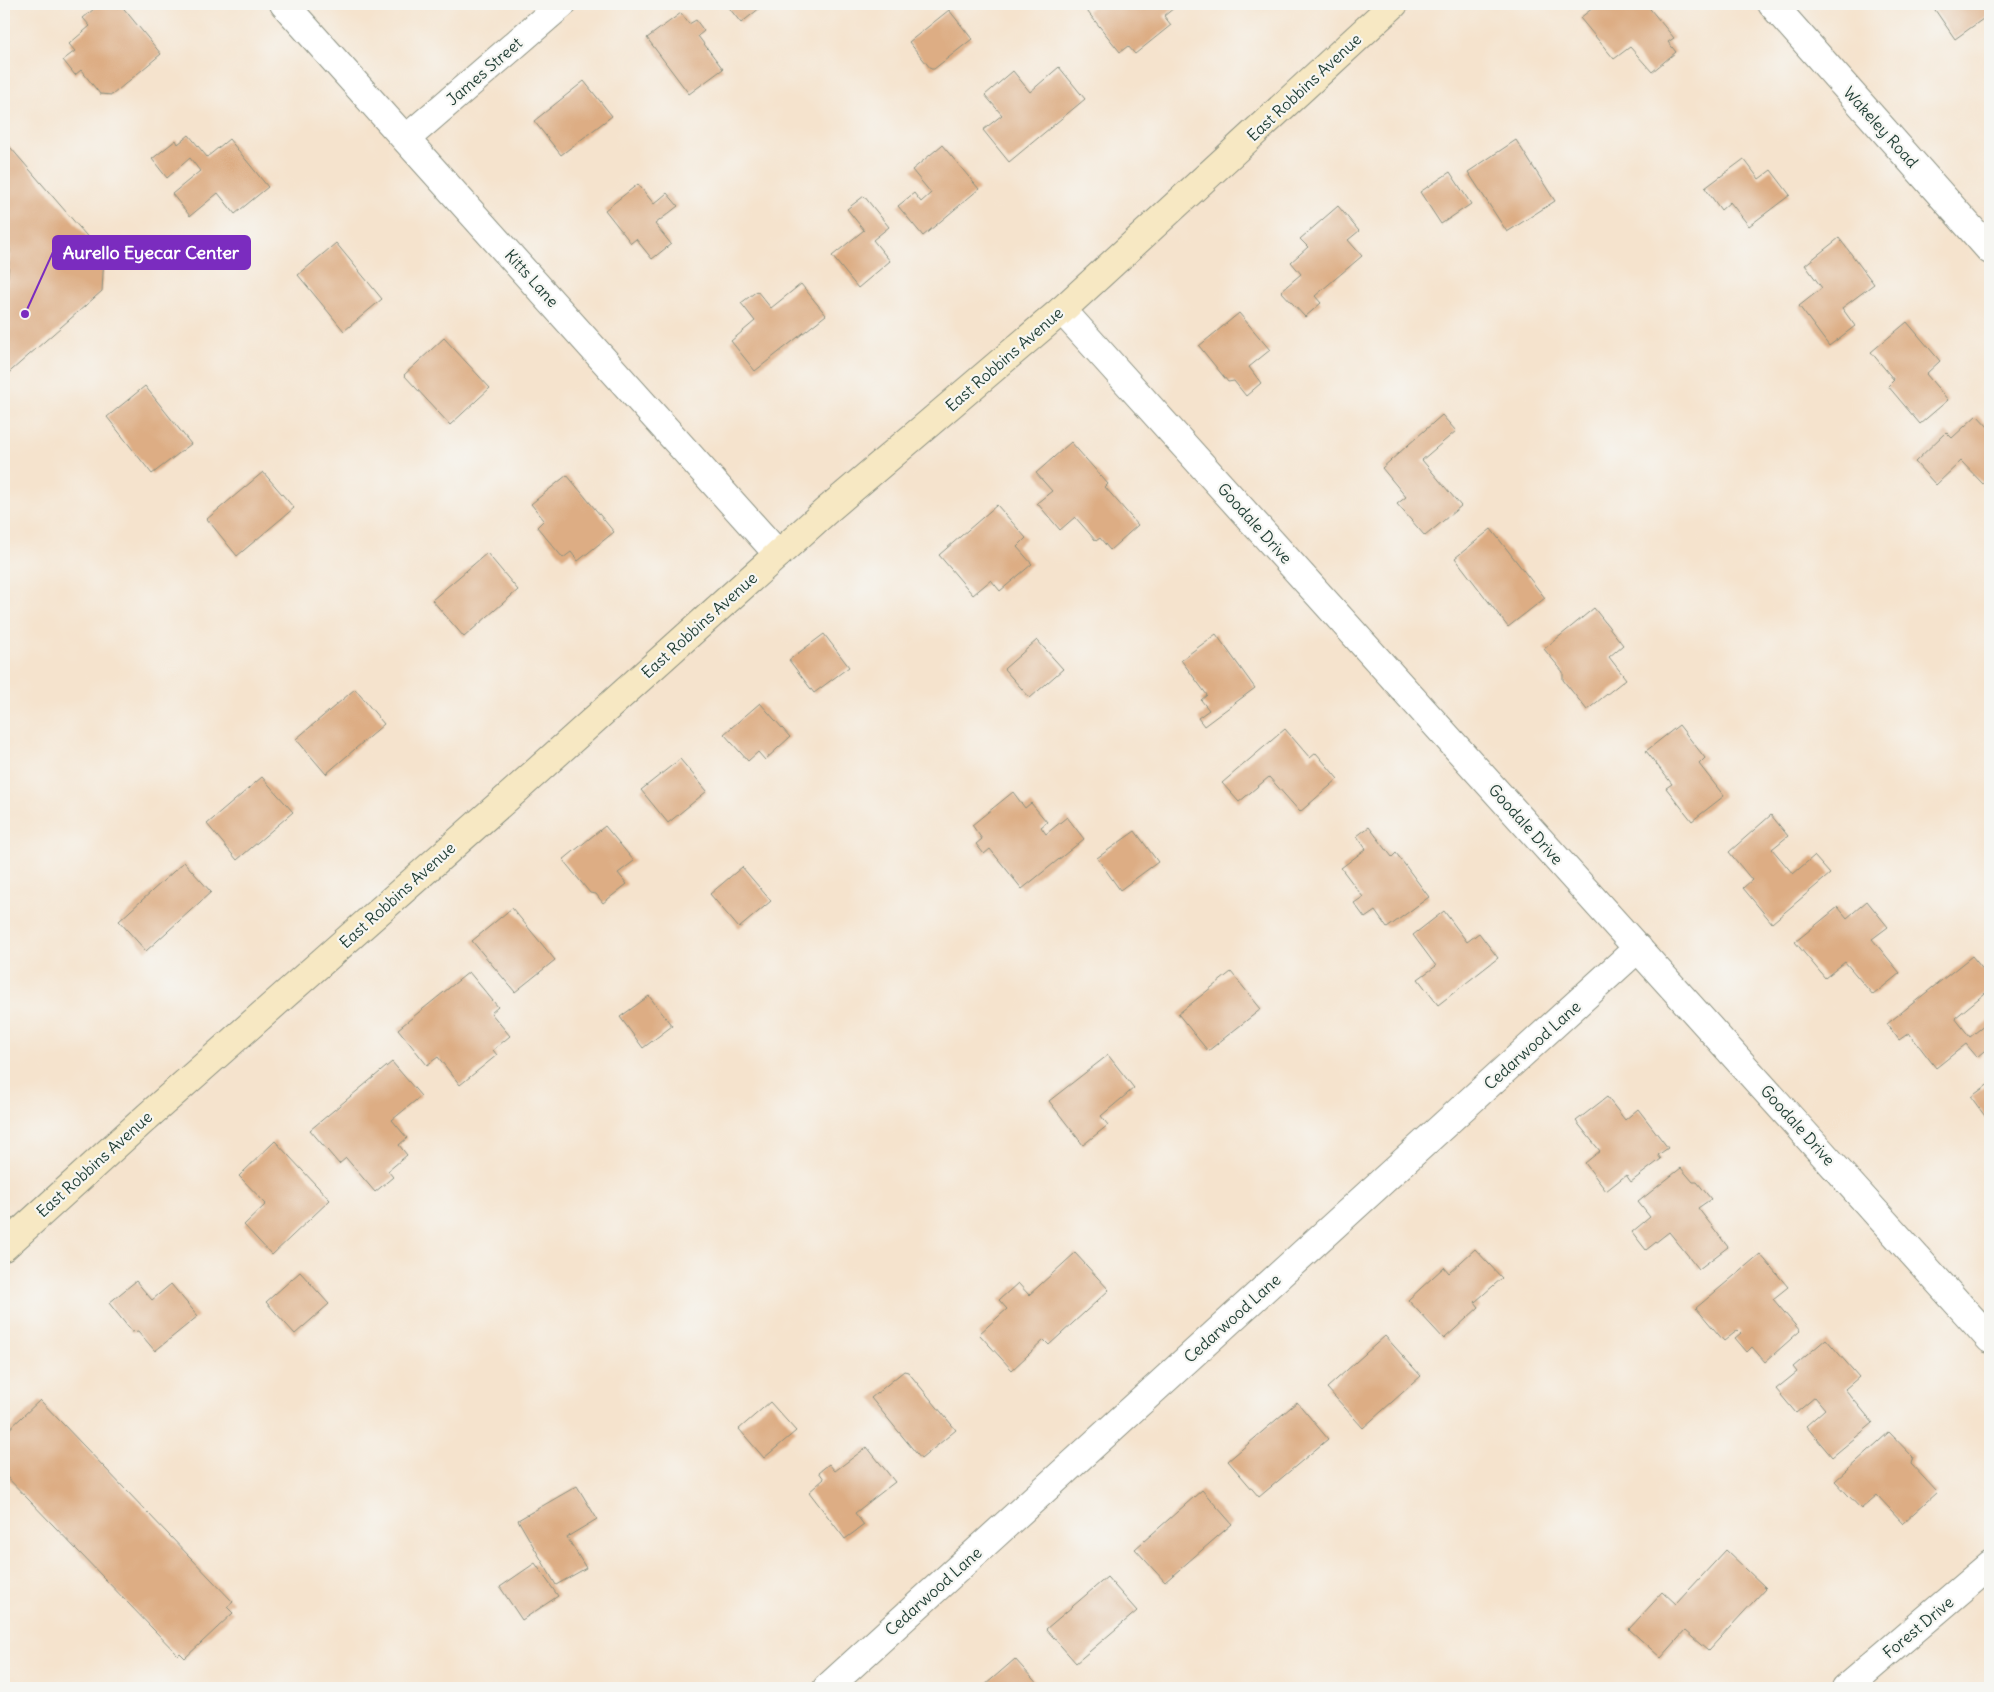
<svg xmlns="http://www.w3.org/2000/svg" width="1994" height="1692" viewBox="0 0 1994 1692" font-family="Delius,sans-serif">
<style>
.building{fill:#ddad84}
.lines{fill:none;stroke-linecap:round;stroke-linejoin:round}
.street-casing{stroke:#8a9080;stroke-width:30}
.secondary-casing{stroke:#8a9080;stroke-width:30}
.street{stroke:#fff;stroke-width:28}
.secondary{stroke:#f7e8c3;stroke-width:28}
.labels{text-anchor:middle;stroke-width:4.5;stroke-linejoin:round;paint-order:stroke}
.street-label{font-size:16px;fill:#1f3d34;stroke:#f6f6f2}
.leader{fill:none;stroke:#7b2cbf;stroke-width:2}
.callout-dot{fill:#7b2cbf;stroke:#f6f6f2;stroke-width:2}
.callout{fill:#7b2cbf;stroke:#7b2cbf;stroke-width:2}
.callout-label{font-size:18px;text-anchor:middle;font-weight:bold;fill:#fff}
</style>
<rect width="100%" height="100%" fill="#f6f6f2"/>
<filter id="ink" filterUnits="userSpaceOnUse"><feTurbulence type="fractalNoise" baseFrequency=".02" numOctaves="2"/><feDisplacementMap in="SourceGraphic" scale="10" xChannelSelector="R" yChannelSelector="G"/><feConvolveMatrix kernelMatrix="1 2 1 2 8 2 1 2 1" color-interpolation-filters="sRGB"/></filter>
<filter id="wash" filterUnits="userSpaceOnUse"><feTurbulence type="fractalNoise" baseFrequency=".0096" numOctaves="4" result="noise"/><feDisplacementMap in="SourceGraphic" scale="20" xChannelSelector="R" yChannelSelector="G"/><feGaussianBlur stdDeviation="1.12" result="paint"/><feColorMatrix in="noise" values="0 0 0 0 0 0 0 0 0 0 0 0 0 0 0 0 0 1.4 0 .05"/><feComposite in="paint" operator="in"/></filter>
<g filter="url(#wash)">
<rect width="100%" height="100%" fill="#f5e3cd"/>
<g id="blocks">
<g class="building">
<path d="M100,4h20l41,50 -49,41 -12,-1 -19,-24 -6,5 -12,-15 12,-9 -6,-7 21,-18 -7,-8z"/>
<path d="M726,4h39l-24,19z"/>
<path d="M1096,4h75l3,4 -10,8 7,9 -36,29 -7,-8 -8,6 -33,-41z"/>
<path d="M1598,4h48l28,34 -6,4 8,10 -24,20 -22,-25 -16,12 -34,-41z"/>
<path d="M1931,4h59v10l-35,25z"/>
<path d="M949,10l23,29 -38,30h-3l-22,-27z"/>
<path d="M681,13l8,11 7,-4 8,11 -6,5 25,33 -34,25 -42,-56z"/>
<path d="M1059,67l26,32 -76,63 -26,-32 19,-15 -17,-20 28,-24 17,21z"/>
<path d="M584,81l28,35 -51,39 -27,-34z"/>
<path d="M189,135l18,22 22,-18 39,48 -33,27 -17,-21 -28,23 -18,-22 28,-23 -10,-13 -23,20 -15,-19 24,-19 2,4z"/>
<path d="M4,140l100,116 -2,35 -98,86v-90l3,-3 3,-35 -6,-7z"/>
<path d="M1516,140l39,61 -48,31 -39,-60z"/>
<path d="M942,145l37,44 -56,47 -25,-30 16,-13 7,9 10,-9 -19,-23z"/>
<path d="M1744,159l15,20 12,-9 19,25 -41,31 -19,-24 -9,8 -16,-22z"/>
<path d="M1450,172l21,32 -30,20 -21,-32z"/>
<path d="M638,184l16,20 13,-11 11,13 -23,18 16,20 -19,15 -16,-20 -5,4 -26,-33z"/>
<path d="M864,196l25,31 -16,13 17,21 -32,27 -26,-32 32,-26 -17,-21z"/>
<path d="M1338,206l21,25 -11,9 14,16 -47,40 6,7 -16,14 -24,-26 20,-17 -10,-12 17,-15 -8,-8z"/>
<path d="M1839,238l35,46 -32,24 13,18 -26,20 -30,-40 23,-18 -17,-23z"/>
<path d="M336,243l46,56 -38,32 -46,-56z"/>
<path d="M801,284l25,31 -71,56 -24,-30 24,-20 -14,-18 16,-12 14,17z"/>
<path d="M1239,313l31,37 -21,17 12,16 -15,13 -12,-15 -6,1 -29,-36z"/>
<path d="M1907,322l33,39 -14,13 22,26 -28,24 -32,-38 6,-6 -23,-28z"/>
<path d="M444,338l46,50 -40,37 -46,-50z"/>
<path d="M145,386l46,58 -39,30 -45,-57z"/>
<path d="M1442,415l14,16 -34,29 39,46 -36,30 -28,-32 9,-7 -24,-29z"/>
<path d="M1977,415l12,13 1,-1v50l-7,7 -22,-23 -25,24 -21,-23 31,-30 6,6z"/>
<path d="M1071,442l37,42 -3,3 33,38 -28,25 -10,-12 -4,3 -21,-24 -15,13 -23,-27 15,-12 -16,-18z"/>
<path d="M263,472l31,36 -57,48 -30,-37z"/>
<path d="M567,475l47,57 -36,29 -7,-9 -8,6 -26,-31 7,-7 -13,-16z"/>
<path d="M997,505l29,33 -9,9 15,17 -32,27 -9,-11 -18,15 -34,-40z"/>
<path d="M1491,529l54,69 -37,29 -53,-69z"/>
<path d="M487,553l31,37 -54,47 -32,-37z"/>
<path d="M1594,608l29,37 -14,12 17,22 -39,31 -24,-30v-8l-19,-23z"/>
<path d="M824,634l25,33 -35,26 -25,-33z"/>
<path d="M1216,634l39,54 -51,38 -6,-8 11,-8 -8,-10 6,-5 -26,-35z"/>
<path d="M1037,640l26,29 -33,29 -26,-29z"/>
<path d="M355,689l29,35 -58,50 -30,-35z"/>
<path d="M760,703l30,34 -25,23 -7,-8 -10,9 -24,-27z"/>
<path d="M1679,725l26,33 -6,6 25,32 -32,25 -26,-33 6,-4 -26,-33z"/>
<path d="M1285,729l25,29 6,-5 22,26 -38,33 -31,-35 -30,25 -17,-19z"/>
<path d="M680,759l27,32 -39,32 -27,-33z"/>
<path d="M262,777l31,35 -56,48 -30,-36z"/>
<path d="M1013,792l12,16 6,-5 16,19 -6,5 5,7 21,-17 17,22 -62,50 -32,-40 -6,5 -8,-10 6,-5 -10,-14z"/>
<path d="M1771,815l17,21 -16,13 21,25 21,-18 16,18 -58,49 -29,-35 9,-8 -23,-28z"/>
<path d="M605,826l29,35 -16,12 9,11 -24,19 -7,-9 -6,-1 -27,-33z"/>
<path d="M1369,827l23,30 4,-4 33,44 -42,31 -12,-17 -10,7 -11,-15 9,-6 -22,-29 25,-19 -9,-13z"/>
<path d="M1135,831l23,31 -38,28 -23,-32z"/>
<path d="M184,862l27,30 -65,59 -27,-30z"/>
<path d="M742,867l29,34 -32,27 -29,-34z"/>
<path d="M1867,901l21,26 -16,12 28,34 -27,22 -28,-33 -20,16 -30,-36 43,-35 9,11z"/>
<path d="M512,908l43,52 -40,32 -43,-51z"/>
<path d="M1444,911l23,31 12,-9 19,25 -60,47 -20,-26 18,-13 -23,-31z"/>
<path d="M1972,956l18,22v11l-35,29 15,19 20,-16v25l-13,11 -11,-13 -30,24 -27,-35 -10,7 -12,-16z"/>
<path d="M469,972l29,35 -7,6 19,23 -17,14 4,5 -37,30 -22,-28 -11,8 -29,-36z"/>
<path d="M1231,972l30,37 -53,42 -30,-37z"/>
<path d="M649,996l23,30 -29,22 -23,-31z"/>
<path d="M1108,1055l26,33 -33,28 7,9 -25,20 -34,-44z"/>
<path d="M392,1062l29,34 -29,24 15,18 -8,7 8,10 -19,16 5,6 -18,15 -29,-34 -7,6 -29,-34z"/>
<path d="M1990,1083v40l-19,-26z"/>
<path d="M1607,1097l18,23 13,-11 30,39 -10,7 3,4 -30,23 -5,-7 -20,16 -21,-28 15,-12 -24,-30z"/>
<path d="M275,1141l55,59 -58,55 -28,-30 22,-21 -27,-28z"/>
<path d="M1681,1168l12,14h4l14,17 -13,9 30,39 -29,22 -30,-37 -23,18 -14,-18 18,-15 -12,-15z"/>
<path d="M1475,1249l27,29 -27,24 4,5 -35,32 -36,-39 36,-33 5,6z"/>
<path d="M1075,1253l34,37 -60,55 -5,-5 -32,30 -33,-36 28,-25 -8,-9 19,-17 11,12z"/>
<path d="M1760,1254l28,33 -15,12 27,32 -35,31 -13,-15 -5,5 -12,-14 6,-5 -3,-3 -14,11 -28,-33z"/>
<path d="M300,1272l29,32 -34,30 -29,-32z"/>
<path d="M136,1281l16,19 19,-16 27,32 -43,35 -17,-20 -6,1 -23,-29z"/>
<path d="M1385,1336l36,40 -58,52 -36,-40z"/>
<path d="M1826,1339l33,38 -14,12 28,34 -41,34 -26,-31 19,-17 -10,-12 -19,16 -20,-24 21,-17 -4,-5z"/>
<path d="M904,1371l4,1 48,58 -35,29 -50,-61z"/>
<path d="M40,1400l193,202 -6,5 6,6 -48,45 -5,-5 -2,2 -174,-181v-40z"/>
<path d="M770,1402l26,29 -32,27 -25,-29z"/>
<path d="M1297,1402l31,37 -69,58 -31,-36z"/>
<path d="M1889,1432l24,25 -2,7 26,28 -34,31 -26,-28 -16,14 -26,-28z"/>
<path d="M867,1447l28,35 -40,31 9,12 -19,14 -36,-47 15,-13 -5,-7 10,-8 6,7z"/>
<path d="M577,1486l20,33 -30,18 19,31 -30,17 -38,-65z"/>
<path d="M1202,1490l30,34 -67,58 -30,-33z"/>
<path d="M1726,1550l40,38 -58,63 -23,-20 -24,27 -32,-29 34,-37 13,12z"/>
<path d="M535,1563l23,33 -36,24 -22,-33z"/>
<path d="M1107,1577l30,34 -61,52 -30,-34z"/>
<path d="M1015,1659l26,29h-53l-3,-3z"/>
</g>
</g>
</g>
<g filter="url(#ink)">
<use href="#blocks" fill-opacity="0" stroke="#8a9080" stroke-width="1"/>
<g class="lines">
<g class="street-casing">
<g id="street">
<path d="M284,4l494,550"/>
<path d="M1772,4l218,246"/>
<path d="M407,138l155,-134"/>
<path d="M1062,310l928,1029"/>
<path d="M827,1688l811,-740"/>
<path d="M1846,1688l144,-123"/>
</g>
</g>
<g class="secondary-casing">
<path id="secondary" d="M4,1247l144,-131 367,-325 310,-279 237,-202 332,-306"/>
</g>
<use href="#street" class="street"/>
<use href="#secondary" class="secondary"/>
</g>
</g>
<g class="labels">
<g class="street-label">
<text transform="translate(484 71) rotate(-41)" y="6">James Street</text>
<text transform="translate(1304 87) rotate(-43)" y="6">East Robbins Avenue</text>
<text transform="translate(1881 127) rotate(48)" y="6">Wakeley Road</text>
<text transform="translate(532 278) rotate(48)" y="6">Kitts Lane</text>
<text transform="translate(1004 359) rotate(-41)" y="6">East Robbins Avenue</text>
<text transform="translate(1255 523) rotate(48)" y="6">Goodale Drive</text>
<text transform="translate(699 625) rotate(-42)" y="6">East Robbins Avenue</text>
<text transform="translate(1526 824) rotate(48)" y="6">Goodale Drive</text>
<text transform="translate(397 895) rotate(-42)" y="6">East Robbins Avenue</text>
<text transform="translate(1532 1045) rotate(-42)" y="6">Cedarwood Lane</text>
<text transform="translate(1798 1125) rotate(48)" y="6">Goodale Drive</text>
<text transform="translate(94 1164) rotate(-42)" y="6">East Robbins Avenue</text>
<text transform="translate(1232 1318) rotate(-42)" y="6">Cedarwood Lane</text>
<text transform="translate(933 1591) rotate(-42)" y="6">Cedarwood Lane</text>
<text transform="translate(1918 1627) rotate(-40)" y="6">Forest Drive</text>
</g>
</g>
<path class="leader" d="M25 314L53 252"/>
<circle class="callout-dot" cx="25" cy="314" r="5"/>
<rect class="callout" x="53" y="236" width="197" height="33" rx="5"/>
<g class="callout-label">
<text x="151" y="259">Aurello Eyecar Center</text>
</g>
<rect width="1994" height="1692" fill="none" stroke="#f6f6f2" stroke-width="20"/>
</svg>
